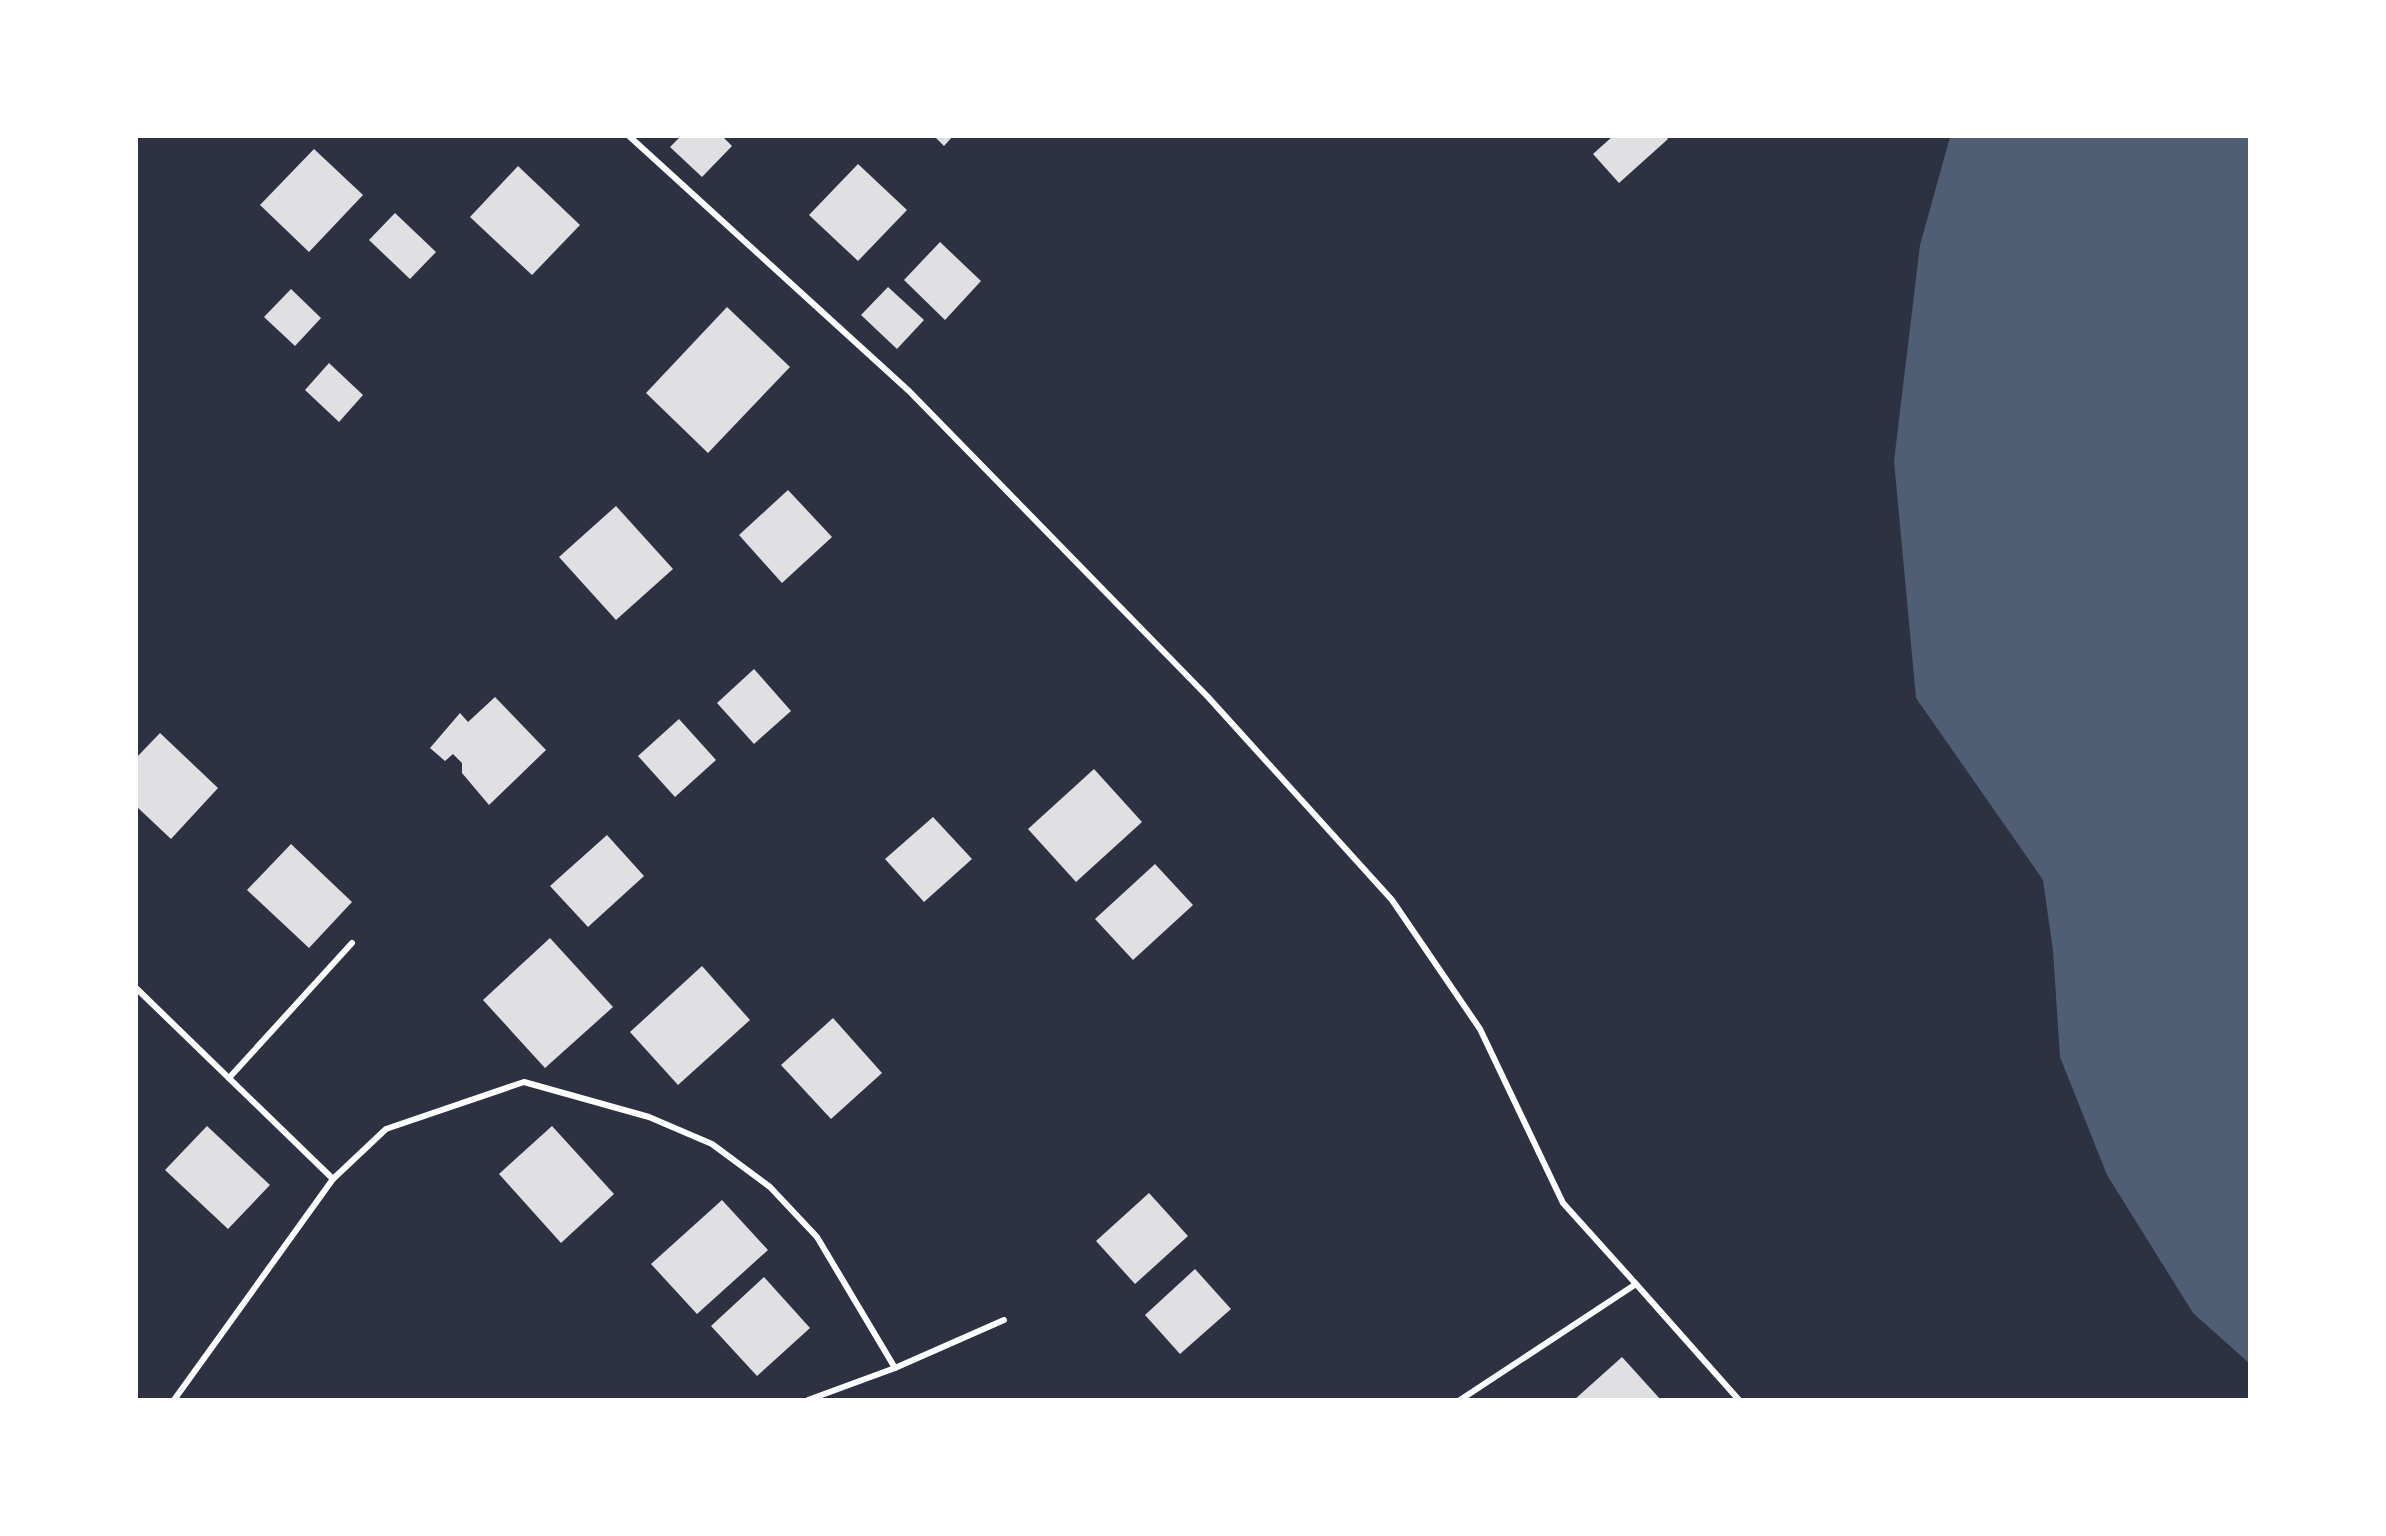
<svg xmlns="http://www.w3.org/2000/svg" width="2386" height="1536" viewBox="0 0 2386 1536" font-family="'Times New Roman',serif">
<style>
.water{fill:#4f5d75}
.building{fill:#e0e0e3}
.lines{fill:none;stroke-linecap:round;stroke-linejoin:round}
.minor{stroke:#fff;stroke-width:6}
</style>
<rect width="100%" height="100%" fill="#2d3142"/>
<path class="water" d="M1950,137h299v1226l-56,-50 -86,-138 -47,-118 -7,-106 -10,-71 -127,-182 -22,-237 26,-216z"/>
<g class="building">
<path d="M681,136h41l10,10 -30,31 -32,-30z"/>
<path d="M934,136h19l-9,10z"/>
<path d="M1613,136h52l3,3 -49,44 -26,-29z"/>
<path d="M314,149l49,46 -54,57 -49,-47z"/>
<path d="M858,164l49,46 -49,51 -49,-46z"/>
<path d="M518,166l62,59 -48,50 -62,-58z"/>
<path d="M395,213l41,39 -26,27 -41,-39z"/>
<path d="M940,242l41,39 -36,39 -41,-40z"/>
<path d="M888,287l36,33 -27,29 -36,-34z"/>
<path d="M291,289l30,29 -26,28 -31,-29z"/>
<path d="M727,307l63,60 -82,86 -62,-60z"/>
<path d="M329,363l34,32 -24,27 -34,-32z"/>
<path d="M788,490l44,47 -50,46 -43,-48z"/>
<path d="M616,506l57,63 -57,51 -57,-63z"/>
<path d="M754,669l37,42 -37,33 -37,-41z"/>
<path d="M495,697l51,53 -57,55 -27,-32v-10l-9,-9 -8,7 -15,-13 30,-35 8,9z"/>
<path d="M679,719l37,41 -41,37 -37,-41z"/>
<path d="M160,733l58,55 -47,51 -35,-33v-48z"/>
<path d="M1094,769l48,53 -66,60 -48,-53z"/>
<path d="M933,817l39,42 -48,43 -39,-43z"/>
<path d="M607,835l37,41 -56,51 -38,-41z"/>
<path d="M291,844l61,58 -43,46 -62,-58z"/>
<path d="M1155,864l38,41 -60,55 -38,-41z"/>
<path d="M550,938l63,69 -68,61 -62,-68z"/>
<path d="M702,966l48,54 -72,65 -48,-53z"/>
<path d="M833,1018l49,55 -51,46 -50,-54z"/>
<path d="M207,1126l63,59 -42,44 -63,-59z"/>
<path d="M552,1126l62,68 -53,49 -62,-69z"/>
<path d="M1149,1193l39,43 -53,48 -39,-43z"/>
<path d="M722,1200l46,50 -71,64 -46,-50z"/>
<path d="M1195,1269l36,40 -51,45 -35,-39z"/>
<path d="M764,1277l46,51 -53,48 -46,-50z"/>
<path d="M1622,1357l39,43h-87z"/>
</g>
<g class="lines">
<g class="minor">
<path d="M629,136l280,255 299,306 184,203 88,129 83,174 73,81 -176,116"/>
<path d="M136,988l197,191 -159,221"/>
<path d="M229,1078l123,-135"/>
<path d="M333,1179l53,-50 138,-47 125,35 63,27 58,43 47,50 78,131"/>
<path d="M1636,1284l103,116"/>
<path d="M808,1400l87,-32 109,-48"/>
</g>
</g>
<rect width="2386" height="1536" fill="none" stroke="#ffffff" stroke-width="276"/>
</svg>
